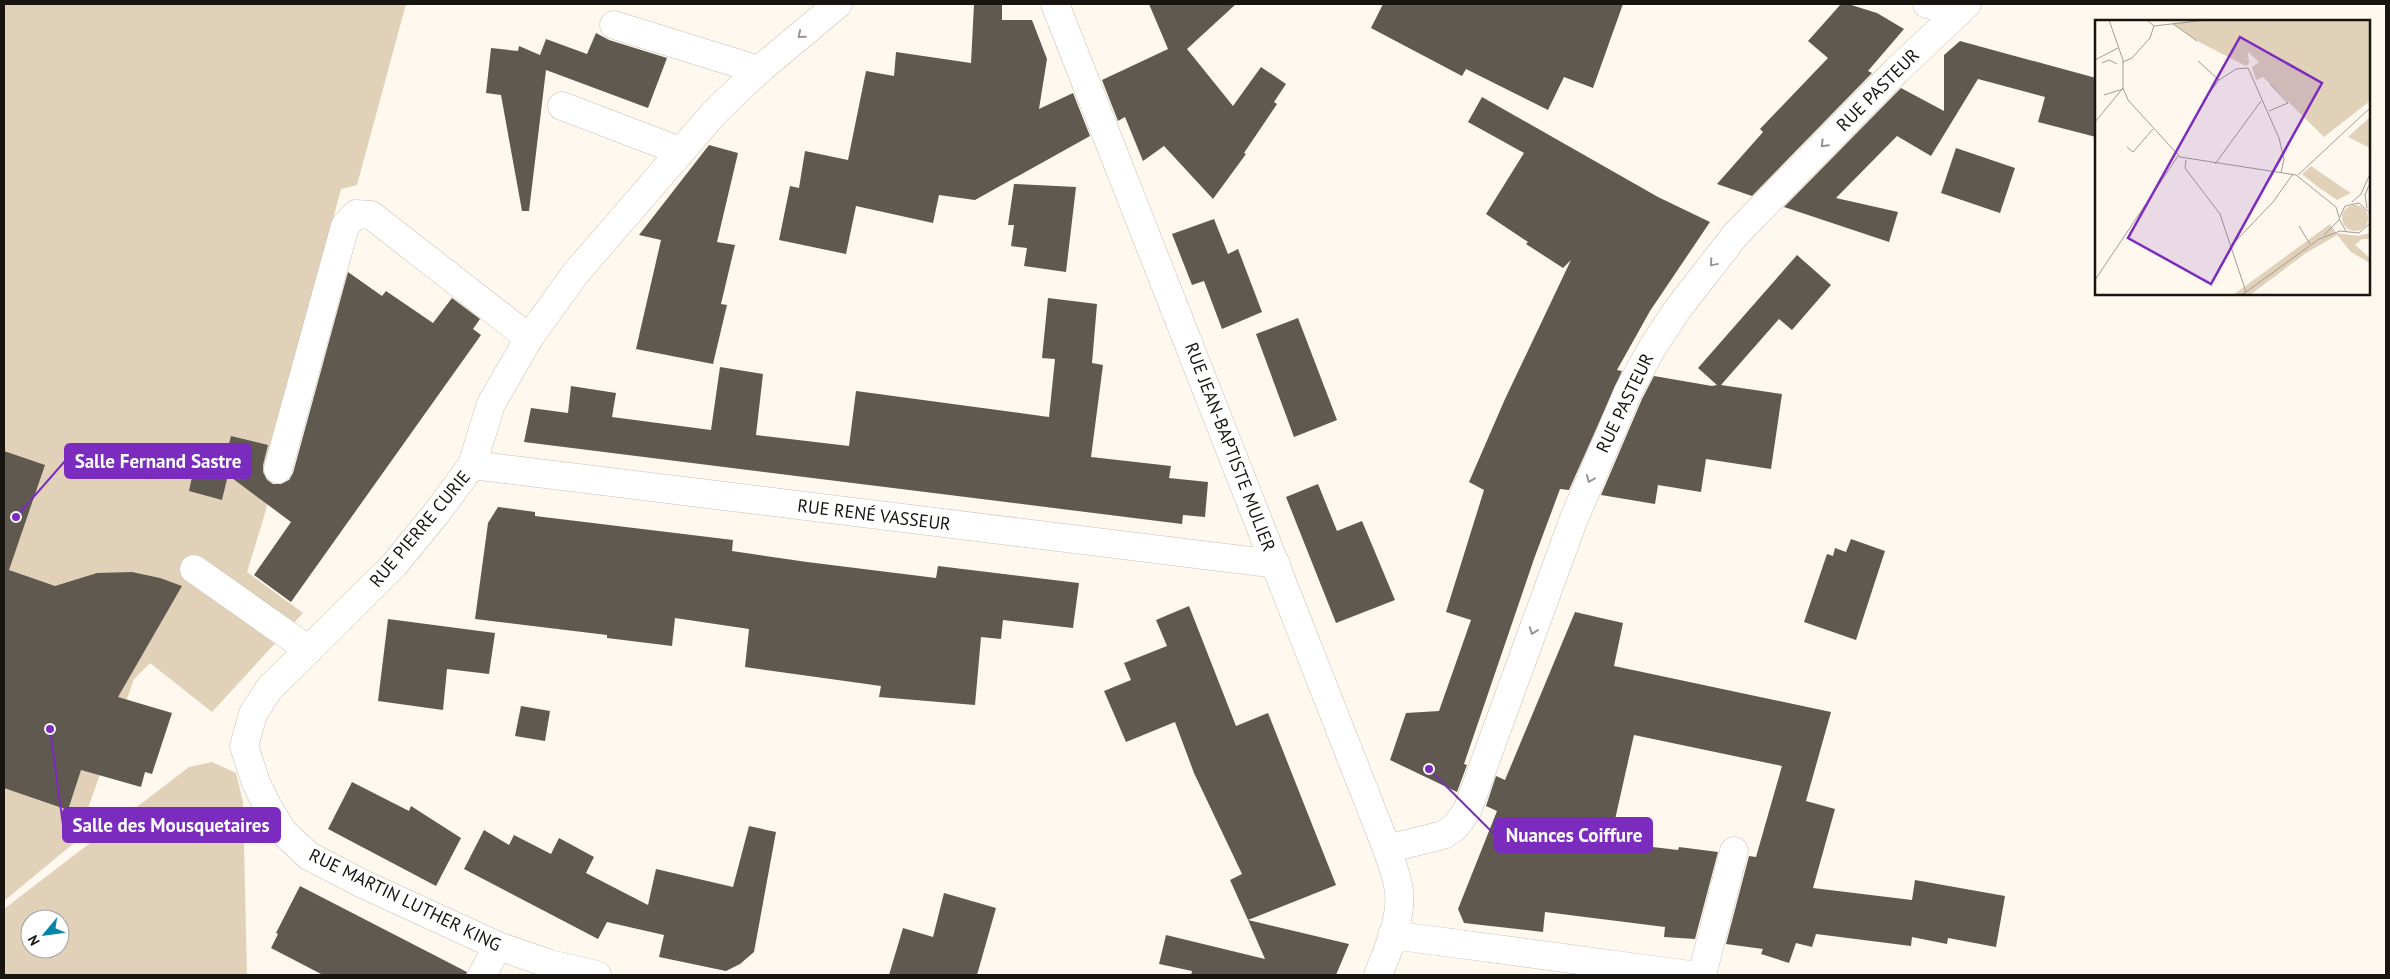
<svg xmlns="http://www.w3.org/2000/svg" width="2390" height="979" viewBox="0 0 2390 979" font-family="'PT Sans',sans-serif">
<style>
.green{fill:#e1d1b9;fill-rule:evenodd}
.building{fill:#60594f}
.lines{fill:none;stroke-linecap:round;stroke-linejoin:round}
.minor-casing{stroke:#c7c0b4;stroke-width:29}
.major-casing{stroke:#c7c0b4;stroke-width:29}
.minor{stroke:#fff;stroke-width:28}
.major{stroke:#fff;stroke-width:28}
.oneway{stroke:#979694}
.labels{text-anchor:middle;stroke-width:5;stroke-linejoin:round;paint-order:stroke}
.street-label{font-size:18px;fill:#181511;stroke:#fff}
.inset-road{fill:none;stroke:#a29d96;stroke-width:1}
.view{fill:#7b2cbf;fill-opacity:0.15;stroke:#7b2cbf;stroke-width:2.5}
.inset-edge{fill:none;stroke:#181511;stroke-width:2.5}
.leader{fill:none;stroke:#7b2cbf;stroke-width:2}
.callout-dot{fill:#7b2cbf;stroke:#fff;stroke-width:2}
.callout{fill:#7b2cbf;stroke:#7b2cbf;stroke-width:2}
.callout-label{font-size:19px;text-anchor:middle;font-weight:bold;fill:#fff}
</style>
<rect width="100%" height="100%" fill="#fef8ee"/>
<g class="green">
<path d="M4,4h402l-49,181 -16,4 -56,211 -19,110 -19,62 56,41 -91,99 -62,-49 -16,16 -47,132 10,13 -93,77z"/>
<path d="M212,762l24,11 7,29 4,173h-243v-66l185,-142zM30,919h30v30h-30z"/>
</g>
<g class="building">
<path d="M974,4h28v16h30l15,39 -8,50 34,-16 17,43 -115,64 -36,-5 -6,28 -77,-17 -10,48 -67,-14 11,-54 9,2 6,-37 43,9 18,-89 28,5 2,-24 75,11z"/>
<path d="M1149,4h87l-49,45 46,57 28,-39 25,17 -12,18 3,2 -33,49 2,1 -33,45 -49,-53 -21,15 -18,-44 -7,4 -16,-41 66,-31z"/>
<path d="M1383,4h240l-30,84 -29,-11 -16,33 -82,-41 -4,7 -91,-48z"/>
<path d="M1841,4h7l29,9 27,16 -36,42 4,2 -120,123 -35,-12 46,-52 -3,-3 68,-71 -20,-17z"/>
<path d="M596,33l13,7 58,18 -19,50 -102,-38 -17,141h-7l-21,-116 -15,-2 5,-45 27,3 1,-5 21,9 6,-16 41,15z"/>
<path d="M1960,41l136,37v59l-58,-15 7,-25 -67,-18 -47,77 -34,-20 -61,62 62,14 -9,30 -105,-35 117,-119 43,23v-56z"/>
<path d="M1482,97l176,100 52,25 -60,89 -33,59 5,1 -53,119 -9,-1 -26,70 -70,205 3,1 -10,27 -67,-32 16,-47 33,-2 32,-91 -25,-8 38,-122 -15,-8 36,-83 66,-139 -8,8 -37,-24 2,-2 -42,-28 38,-61 -56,-31z"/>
<path d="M709,145l29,8 -21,89 18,3 -14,59 6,1 -14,59 -77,-15 25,-109 -22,-5z"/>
<path d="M1956,148l59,20 -15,45 -59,-20z"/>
<path d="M1014,184l62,3 -10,85 -42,-6 3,-18 -16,-2 3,-21h-6z"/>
<path d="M1214,219l14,35 10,-5 24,63 -40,17 -18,-48 -12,4 -20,-51z"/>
<path d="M1797,255l34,30 -39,45 -13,-11 -58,66 61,9 -11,75 -65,-10 -5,33 -43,-7 -3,19 -54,-9 41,-96 12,-23 58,10 5,-1 -19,-17z"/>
<path d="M348,272l34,24 4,-5 47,32 19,-25 28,21 -7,10 8,6 -190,267 -37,-27 37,-53 -63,-47 -6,25 -33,-9 8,-38 28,6 6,-23 37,9 -5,20v7l4,8 6,4h8l8,-4 4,-7z"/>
<path d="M1048,298l49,6 -5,59 11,2 -12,92 80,9 -2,12 39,4 -3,35 -22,-2 -1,9 -658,-82 7,-34 37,5 3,-27 45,7 -4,24 99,13 9,-63 43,7 -7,61 93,11 7,-55 193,26 6,-58 -13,-1z"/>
<path d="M1298,318l39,102 -43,17 -38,-103z"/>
<path d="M4,451l41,14 -36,105 46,16 42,-13 35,-1 28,6 22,8 -64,111 54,16 -20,61 -7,-2 -4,15 -60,-17 -13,40 -64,-22z"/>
<path d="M1318,484l19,47 25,-10 33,79 -59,23 -50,-126z"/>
<path d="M498,507l37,5v4l198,24 -1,11 75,11 129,16 2,-12 141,17 -6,45 -70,-8 -2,19 -20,-2 -6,68 -96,-8 2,-11 -136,-19 4,-38 -74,-11 -3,28 -65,-8v-3l-132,-16 13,-96z"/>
<path d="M1851,539l34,12 -29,89 -52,-18 23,-68 6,2 2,-8 11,4z"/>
<path d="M1189,606l47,120 32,-13 68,172 -88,35 -18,-40 12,-6 -48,-101 -19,-51 -49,20 -22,-51 27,-11 -7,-17 43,-17 -11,-26z"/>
<path d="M1575,612l48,11 -9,43 217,46 -25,89 29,8 -22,79 99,12 3,-20 90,16 -9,51 -48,-9 -1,6 -35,-7 -1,9 -95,-12 -4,13 -16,-4 -7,20 -28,-9 2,-5 -37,-5 23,-88 7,1 26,-91 -148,-31 -24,107 68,8 1,-3 39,5 -23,87 -31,-2 1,-10 -120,-15 -2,20 -79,-9 -6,-14 39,-98 -11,-5 10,-30 9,4z"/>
<path d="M388,619l107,14 -6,41 -42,-5 -4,41 -65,-9z"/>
<path d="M521,706l29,5 -5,30 -30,-5z"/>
<path d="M352,782l57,29 2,-5 50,32 -25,48 -108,-57z"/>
<path d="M749,826l27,6 -22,120 -14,12 -14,7 -67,-14 5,-22 -57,-13 -9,17 -134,-70 20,-39 25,15 5,-10 37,19 8,-16 35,19 -8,16 62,32 8,-36 77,18z"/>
<path d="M300,886l167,86 -1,3h-143l-52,-27 7,-14 -2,-1z"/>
<path d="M944,893l52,15 -19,67h-88l14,-47 30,9z"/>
<path d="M1248,920l101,24 -13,31h-145l1,-4 -33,-7 7,-29 99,24z"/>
</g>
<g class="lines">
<g class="minor-casing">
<g id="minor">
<path d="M1927,4l32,8"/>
<path d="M614,25l145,45"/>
<path d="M562,106l118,45"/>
<path d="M472,465l804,99"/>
<path d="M278,469l67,-243 11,-12 15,1 158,123"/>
<path d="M194,569l115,81"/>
<path d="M1387,849l56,-14 12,-8 12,-16 106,-290 55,-129 24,-44 25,-38 59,-76 160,-163 71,-67"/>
<path d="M1392,935l298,40"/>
<path d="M482,975l16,-29"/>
<path d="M597,975l-47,-11 -52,-18 -133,-61 -56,-29 -26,-24 -14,-23 -13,-26 -12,-37 9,-32 16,-25 125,-124 45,-55 33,-45 19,-61 38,-66 46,-64 140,-162 44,-42 79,-66"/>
<path d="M1702,975l32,-124"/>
</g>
</g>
<g class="major-casing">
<path id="major" d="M1055,4l332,845c5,14 10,28 12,42 3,28 -11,59 -21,84"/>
</g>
<use href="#minor" class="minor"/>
<use href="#major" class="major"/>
</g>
<defs><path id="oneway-chevron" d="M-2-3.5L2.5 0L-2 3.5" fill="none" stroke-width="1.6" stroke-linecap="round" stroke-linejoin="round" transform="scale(1.25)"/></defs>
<g class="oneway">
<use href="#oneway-chevron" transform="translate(801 35) rotate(140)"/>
<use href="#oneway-chevron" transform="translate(1824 144) rotate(134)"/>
<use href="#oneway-chevron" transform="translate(1713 263) rotate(130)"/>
<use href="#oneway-chevron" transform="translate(1590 479) rotate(112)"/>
<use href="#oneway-chevron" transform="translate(1533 631) rotate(110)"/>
</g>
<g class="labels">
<g class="street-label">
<text transform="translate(1878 90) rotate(-45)" y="6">RUE PASTEUR</text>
<text transform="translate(1625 403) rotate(-64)" y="6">RUE PASTEUR</text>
<text transform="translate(1230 447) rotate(69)" y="6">RUE JEAN-BAPTISTE MULIER</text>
<text transform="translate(874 515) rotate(7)" y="6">RUE RENÉ VASSEUR</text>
<text transform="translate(420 529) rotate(-50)" y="6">RUE PIERRE CURIE</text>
<text transform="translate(405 900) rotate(26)" y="6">RUE MARTIN LUTHER KING</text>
</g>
</g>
<g transform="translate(2095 20)">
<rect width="275" height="275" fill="#fef8ee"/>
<path d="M111,0h164v81l-46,36 -61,-60 -7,3 -4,-13 7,-5 -11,-10 -1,-9 2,20 -3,3 -49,-25 -25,-18zM275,97v31l-22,-11zM216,146l32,22 8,5 -14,7 -19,-13 -16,-13zM247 198a13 13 0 1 1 26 0a13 13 0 1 1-26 0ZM235,204l6,9 22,3 12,-3v6h-8l-7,6 15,13v5l-19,-11 -14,-17 -31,18 -56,42h-17z" fill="#e1d1b9"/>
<path class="inset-road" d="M14,0l14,40v28l5,12 52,57 116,18 40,32 3,10M77,3l25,18M59,6l52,-6M0,40l23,-12M103,41l21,19M28,42l9,-4 18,-20 4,-12 -7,-6M7,43l7,-3 8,4M9,75l19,-6M108,81l16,-21 17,-11 12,-1 31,70 5,21 -3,14M174,91l19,-8 -18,-19M0,102l28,-34M32,127l6,5 20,-23M91,140l-1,8 35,46 26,78M120,144l46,-63M203,155l72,-67M257,182l9,-8 9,-20M272,188l-2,-13 4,-10M204,206l11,18M251,211l-7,-12 6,-13 14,-3 11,10M229,215l15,-15M135,227l43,-45 20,-28M0,260l83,-124M147,275l77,-56 21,-8 19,2 11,-10"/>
<path class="view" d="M145,17l82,46 -111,201 -83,-46z"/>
<rect width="275" height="275" class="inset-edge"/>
</g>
<path class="leader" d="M16 517L65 461M50 729L63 825M1429 769L1495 835"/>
<g class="callout-dot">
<circle cx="16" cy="517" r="5"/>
<circle cx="50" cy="729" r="5"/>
<circle cx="1429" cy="769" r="5"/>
</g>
<g class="callout">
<rect x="65" y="444" width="186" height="34" rx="5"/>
<rect x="63" y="808" width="217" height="34" rx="5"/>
<rect x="1495" y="818" width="157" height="34" rx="5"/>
</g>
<g class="callout-label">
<text x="158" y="468">Salle Fernand Sastre</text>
<text x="171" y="832">Salle des Mousquetaires</text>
<text x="1574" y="842">Nuances Coiffure</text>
</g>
<rect width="2390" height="979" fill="none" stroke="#181511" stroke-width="10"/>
<g transform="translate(45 934) rotate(241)"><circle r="24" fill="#ffffff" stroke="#a3a1a0"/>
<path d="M0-4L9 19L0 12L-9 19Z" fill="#0785a9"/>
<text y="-8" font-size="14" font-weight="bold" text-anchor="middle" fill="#181511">N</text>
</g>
</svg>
